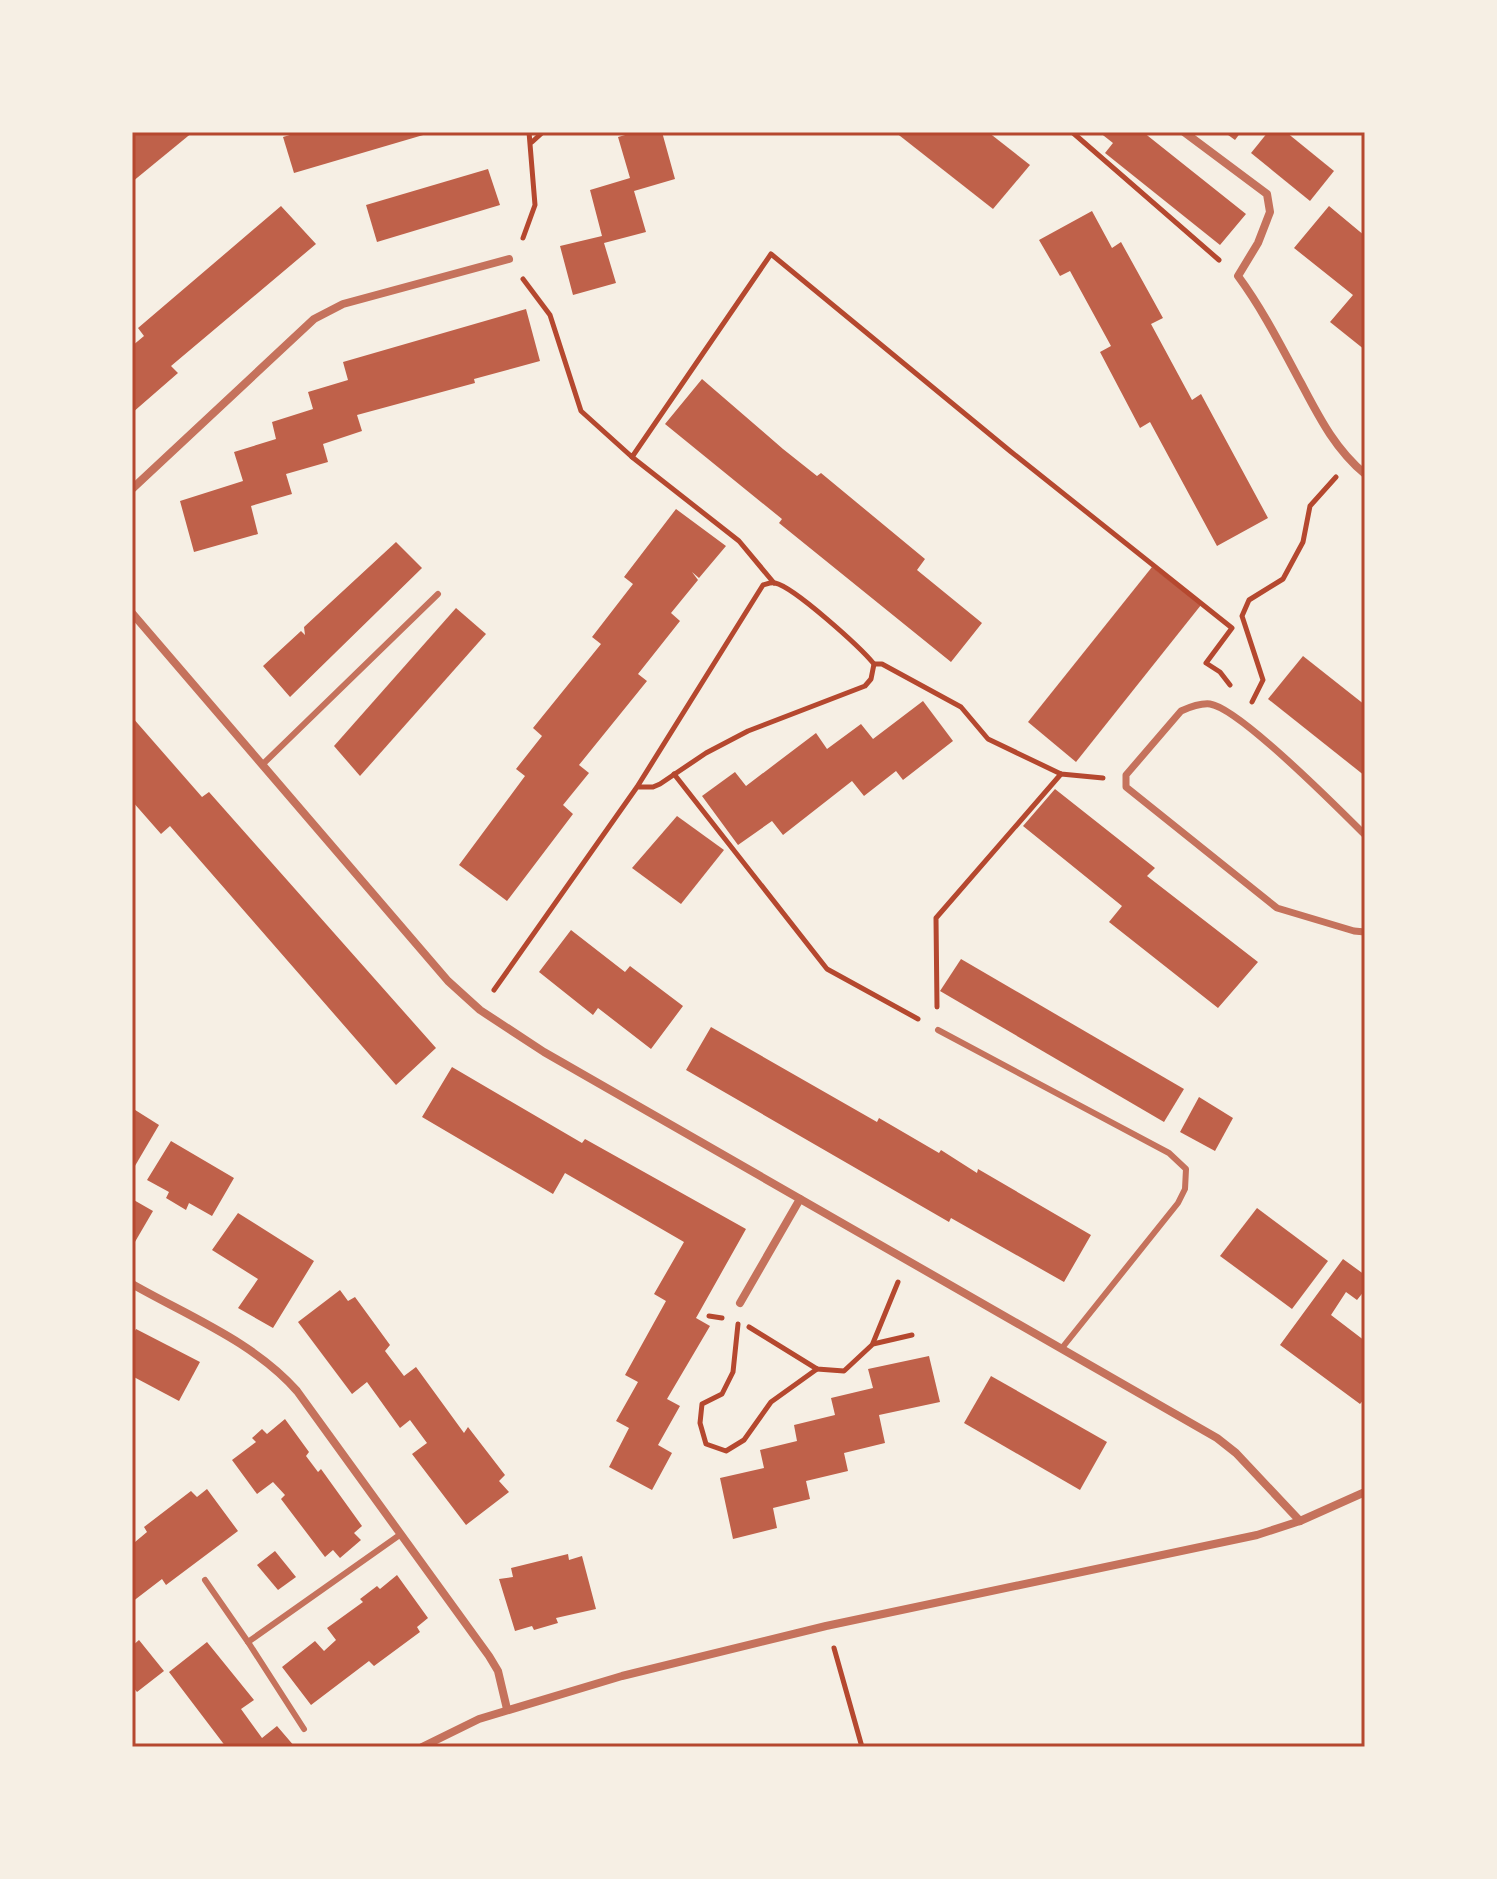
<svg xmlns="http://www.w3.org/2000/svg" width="1497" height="1879" viewBox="0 0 1497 1879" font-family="Overpass,sans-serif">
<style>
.building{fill:#bf614a}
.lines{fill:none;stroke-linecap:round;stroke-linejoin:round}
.path{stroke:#b5482f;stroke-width:5}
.service{stroke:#c5725c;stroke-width:6}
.pedestrian{stroke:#c5725c;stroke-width:7}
.minor{stroke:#c5725c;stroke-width:8}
.neatline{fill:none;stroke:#b5482f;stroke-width:3}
</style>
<rect width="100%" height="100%" fill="#f6efe4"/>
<g class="building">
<path d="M132,132h61l-61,50z"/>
<path d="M300,132h130v1l-136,40 -11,-36z"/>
<path d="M636,132h26l13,47 -41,12 12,41 -42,11 12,40 -43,12 -13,-49 42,-10 -12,-46 40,-12 -12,-41z"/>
<path d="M895,132h93l42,33 -37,44z"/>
<path d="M1099,132h44l103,82 -26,31 -115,-92 8,-10z"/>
<path d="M1224,132h17l-6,8z"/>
<path d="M1268,132h18l48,39 -24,30 -59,-48z"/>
<path d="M488,169l12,36 -123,37 -11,-37z"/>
<path d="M281,206l35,38 -145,122 7,7 -46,40v-67l12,-10 -6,-8z"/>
<path d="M1329,206l36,30v114l-35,-28 23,-27 -59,-47z"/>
<path d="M1092,211l20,37 9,-6 42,76 -12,6 41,76 9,-6 67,124 -51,28 -67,-124 -10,6 -40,-76 11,-6 -41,-75 -10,5 -21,-36z"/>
<path d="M526,309l14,52 -66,18 1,4 -118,32 5,16 -39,13 5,18 -42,12 6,20 -41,12 7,28 -64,18 -14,-51 63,-20 -9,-29 42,-13 -4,-17 41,-13 -5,-17 40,-12 -5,-18z"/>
<path d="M702,379l81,70 34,27 4,-3 104,86 -8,11 65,53 -31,39 -172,-139 3,-4 -117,-95z"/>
<path d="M676,509l50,37 -27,32 -7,-6 6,8 -27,33 9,8 -42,53 9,7 -68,84 10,8 -26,32 10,9 -66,87 -48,-36 66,-89 -9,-7 26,-33 -9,-8 68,-84 -9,-7 41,-53 -9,-7z"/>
<path d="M396,542l26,26 -132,129 -27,-31 38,-35 4,4 -1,-8z"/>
<path d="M1152,567l49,38 -125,157 -48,-40z"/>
<path d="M456,608l30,26 -126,142 -26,-30z"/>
<path d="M1303,656l62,49v71l-97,-77z"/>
<path d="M923,701l30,40 -50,39 -7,-9 -32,25 -12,-15 -69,54 -11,-14 -34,24 -36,-49 33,-24 11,14 70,-53 11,16 34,-25 12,15z"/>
<path d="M132,717l70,80 7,-5 227,256 -40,37 -226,-259 -9,8 -29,-33z"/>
<path d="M1055,789l100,79 -8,8 111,86 -40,46 -109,-86 13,-16 -99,-80z"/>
<path d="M677,816l47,34 -43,54 -49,-36z"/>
<path d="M571,930l54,42 5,-6 53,40 -32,43 -53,-41 -5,7 -54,-43z"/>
<path d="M961,959l223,130 -20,33 -224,-131z"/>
<path d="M711,1027l166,95 2,-4 60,35 2,-3 36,23 1,-4 113,66 -27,47 -113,-64 -2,4 -263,-152z"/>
<path d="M452,1067l130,76 3,-4 161,90 -50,89 14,8 -43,73 13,7 -22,39 14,8 -20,37 -43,-23 20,-39 -13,-7 22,-39 -13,-7 41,-74 -12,-7 30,-52 -119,-69 -12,21 -131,-77z"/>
<path d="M1199,1097l34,21 -18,33 -35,-19z"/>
<path d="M132,1108l27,17 -27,46z"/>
<path d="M171,1141l63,37 -22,38 -23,-13 -3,7 -20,-12 3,-6 -22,-12z"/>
<path d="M132,1199l21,12 -21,36z"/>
<path d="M1257,1208l71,53 -36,48 -72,-53z"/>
<path d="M238,1213l76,48 -41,67 -35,-20 20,-29 -46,-29z"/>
<path d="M1343,1259l22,16v15l-8,10 -11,-8 -15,23 34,26v57l-5,6 -80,-59z"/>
<path d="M340,1290l8,11 7,-4 35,48 -5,6 19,25 12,-9 48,66 4,-6 37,48 -6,6 10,11 -43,33 -54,-71 15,-11 -17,-23 -10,8 -33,-46 -15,12 -54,-72z"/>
<path d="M136,1329l64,33 -21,39 -47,-25v-40z"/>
<path d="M929,1356l11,46 -61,13 6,28 -41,10 4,18 -42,10 4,18 -37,9 4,20 -44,11 -13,-61 44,-10 -4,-18 37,-9 -3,-16 41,-10 -4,-17 42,-10 -5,-19z"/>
<path d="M991,1376l116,66 -27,48 -116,-67z"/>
<path d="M285,1419l24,33 -3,4 12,16 3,-3 41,57 -8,7 7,7 -21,18 -7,-8 -8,7 -44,-58 4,-4 -12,-13 -16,12 -25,-34 24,-18 -4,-4 10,-9 5,5z"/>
<path d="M207,1489l31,42 -72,54 -4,-6 -30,23v-64l3,4 12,-10 -3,-5 47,-36 6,6z"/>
<path d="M275,1551l21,26 -18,13 -21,-25z"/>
<path d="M568,1554l1,6 13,-4 14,53 -40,9 2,5 -24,7 -2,-4 -17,5 -16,-52 14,-2 -2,-9z"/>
<path d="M397,1575l31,43 -11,9 3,5 -46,34 -5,-5 -58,44 -29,-38 33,-26 9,10 12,-11 -9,-12 36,-26 -3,-3 17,-13 3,3z"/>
<path d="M139,1640l25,31 -27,21 -5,-6v-40z"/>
<path d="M207,1642l47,58 -13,9 21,29 15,-12 18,21h-69l-57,-75z"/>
</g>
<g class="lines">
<g class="path">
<path d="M1072,132l147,128"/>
<path d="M532,142l11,-10"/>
<path d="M523,238l12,-33 -6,-73"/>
<path d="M523,279l27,36 31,96 51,46 139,-203 239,197 222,177 -26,35 14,9 10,13"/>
<path d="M632,457l107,84 35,42"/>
<path d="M874,664h8l79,43 27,32 73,35 42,4"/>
<path d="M1252,702l11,-22 -21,-64 7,-16 34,-21 20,-37 7,-36 26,-29"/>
<path d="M674,774l153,195 91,50"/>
<path d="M494,990l143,-203 126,-202c4,-1 8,-3 12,-2 19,4 85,64 99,81l-3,15 -6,7 -117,45 -42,22 -46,31 -7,3h-16"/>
<path d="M937,1007l-1,-89 125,-144"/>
<path d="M709,1316l13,2"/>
<path d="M738,1324l-5,48 -11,22 -20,10 -2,19 6,21 20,7 18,-11 27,-38 46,-33"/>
<path d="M749,1327l68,42 27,2 29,-27 39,-9"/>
<path d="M873,1343l25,-61"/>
<path d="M834,1648l28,99"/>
</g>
<g class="service">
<path d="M262,765l176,-171"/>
<path d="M938,1030l231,123 17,16 -1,20 -7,14 -116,145"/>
<path d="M205,1580l43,62 56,87"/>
<path d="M248,1642l153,-108"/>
</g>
<path class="pedestrian" d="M1365,835c-24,-24 -126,-127 -155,-131 -10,-1 -20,3 -29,7l-55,64v12l151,121 77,23 11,1"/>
<g class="minor">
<path d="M1184,132l83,62 3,18 -12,31 -20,33c25,34 43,70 63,107 18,34 34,66 64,91"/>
<path d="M132,489l182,-170 29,-15 166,-45"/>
<path d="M132,613l316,368 32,29 64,42 673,386 19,15 64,68"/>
<path d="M132,1284c56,32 122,58 165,107l192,265 9,15 9,38"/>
<path d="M740,1303l60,-104"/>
<path d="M422,1747l57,-28 143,-43 204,-50 431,-91 43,-14 65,-29"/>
</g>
</g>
<rect width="1497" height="1879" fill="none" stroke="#f6efe4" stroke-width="268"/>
<rect x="134" y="134" width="1229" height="1611" class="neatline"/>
</svg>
